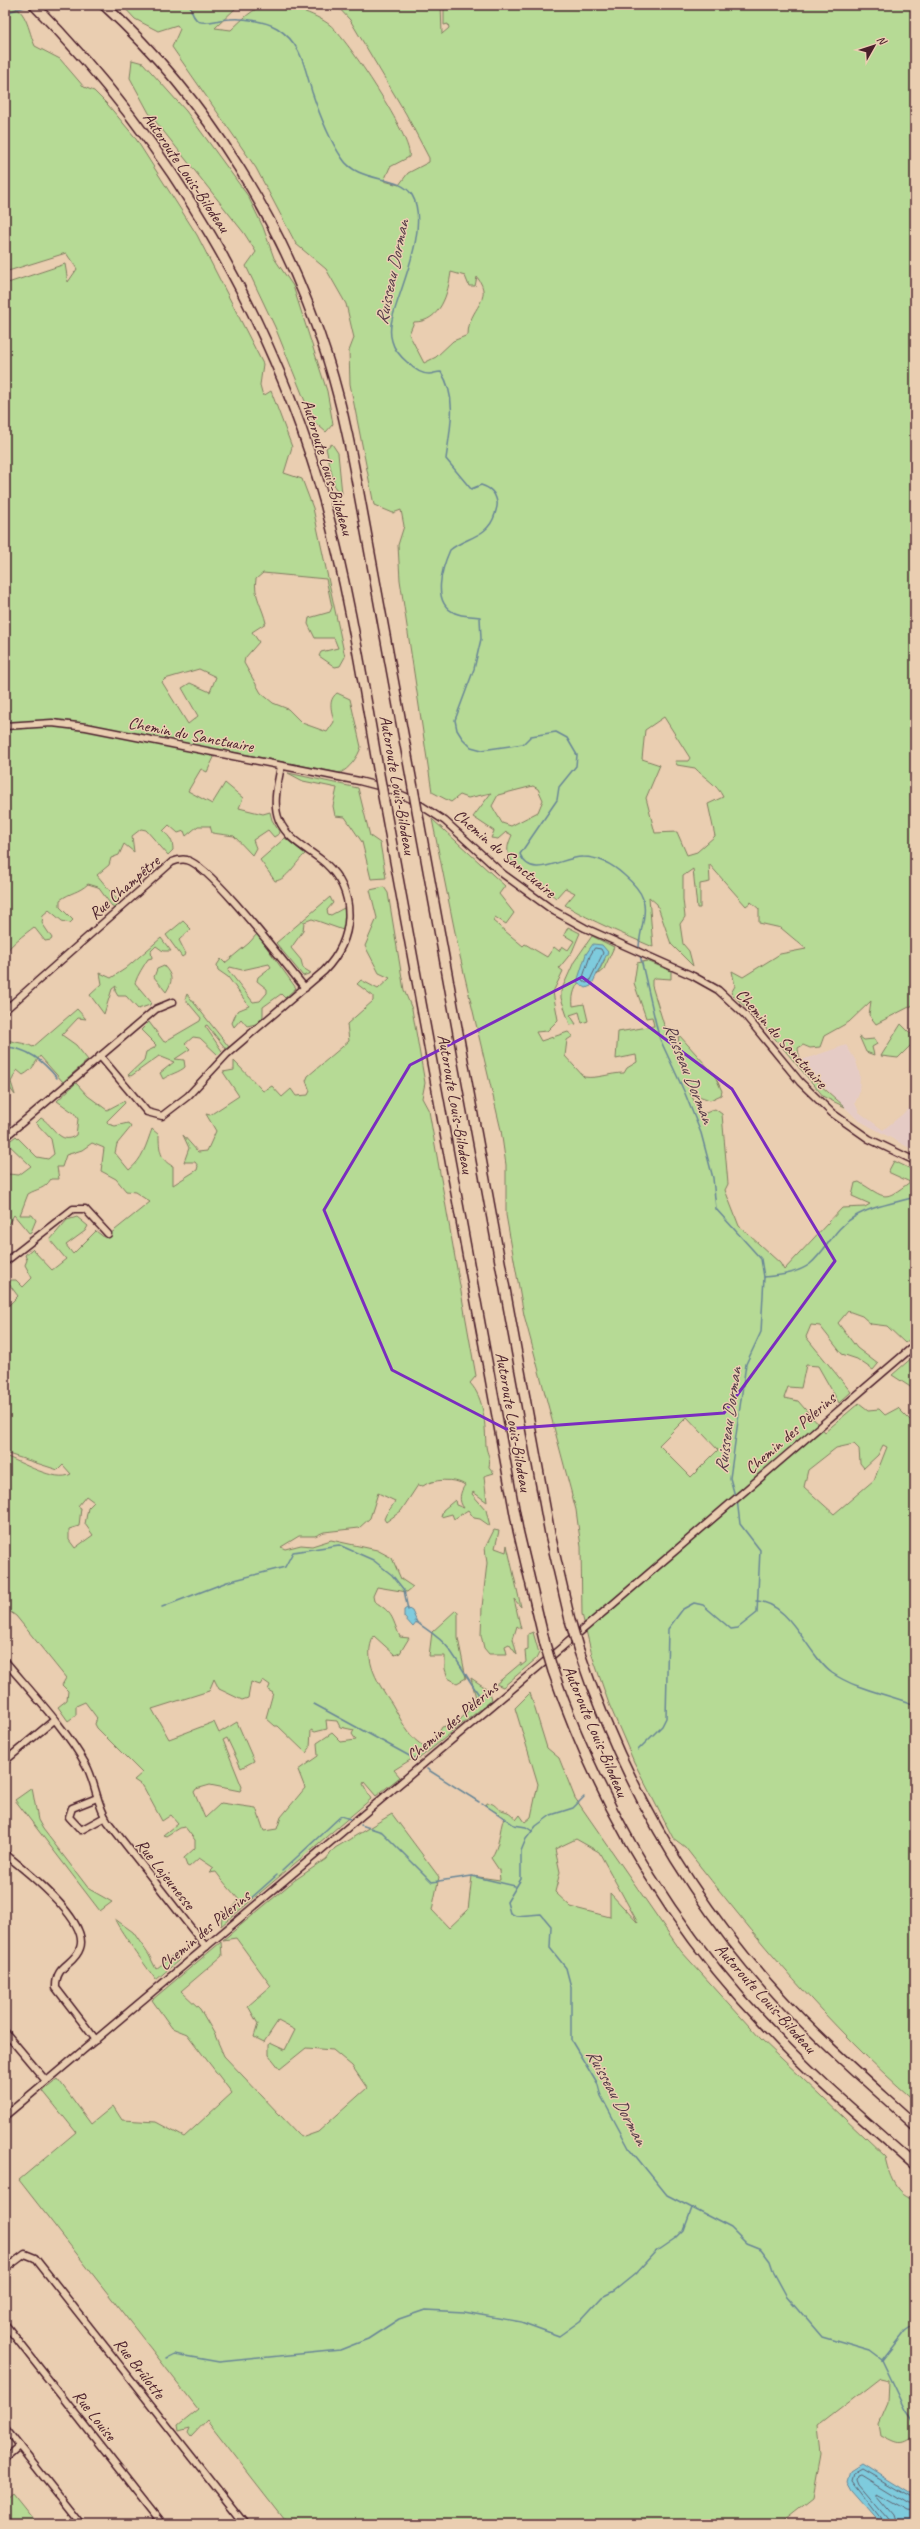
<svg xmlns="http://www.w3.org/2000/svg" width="920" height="2529" viewBox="0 0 920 2529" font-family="Caveat,sans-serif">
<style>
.built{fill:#e5cbc5}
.green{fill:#b6da95;stroke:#807c60;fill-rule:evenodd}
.water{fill:#7ecbdd;stroke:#698696}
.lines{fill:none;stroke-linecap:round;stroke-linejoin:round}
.shore{stroke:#5f6472;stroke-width:1}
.stream{stroke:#698696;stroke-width:1.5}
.minor-casing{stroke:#4a1f2b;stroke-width:9}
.highway-casing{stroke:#4a1f2b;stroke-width:12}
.minor{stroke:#eaceb1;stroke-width:6}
.highway{stroke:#eaceb1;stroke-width:9}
.highway-bridge-casing{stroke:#4a1f2b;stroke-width:12;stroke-linecap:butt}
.highway-bridge{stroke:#eaceb1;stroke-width:9}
.marked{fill:none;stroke:#7b2cbf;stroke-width:3;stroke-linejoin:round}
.labels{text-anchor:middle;stroke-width:3;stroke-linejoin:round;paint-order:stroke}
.street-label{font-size:17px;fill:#4a1f2b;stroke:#eaceb1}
.water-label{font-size:18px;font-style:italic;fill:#523946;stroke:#eaceb1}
</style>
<rect width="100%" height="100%" fill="#eaceb1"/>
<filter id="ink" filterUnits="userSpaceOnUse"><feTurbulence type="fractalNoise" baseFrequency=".025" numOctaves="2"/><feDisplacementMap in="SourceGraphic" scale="8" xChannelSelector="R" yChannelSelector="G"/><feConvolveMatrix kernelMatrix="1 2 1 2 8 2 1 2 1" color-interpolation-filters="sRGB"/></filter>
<g filter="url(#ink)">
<path class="built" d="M846,1045l10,16 4,14 -1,19 -4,9 4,9 24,18 26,-21 6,-10v52l-57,-31 -44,-43 -12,-17z"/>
<g class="green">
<path d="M5,5c22,0 23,26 30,41l25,13 24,28 10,4 14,14 26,31 63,99 66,129 -3,21 3,11 8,-5 21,56 -8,26 18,6 11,29 32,149 -5,9 -5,1 -16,-11 2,-4 17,-4 -4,-10h-19l-7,-14 1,-6 21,-6 2,-5 -6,-28 -63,-6 -7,6c-3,16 7,29 10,44l-14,9 7,10 -14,16 -1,5 17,30 12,10 15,6 14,14 25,9 7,-10c-2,-11 -7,-21 3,-29l13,6 11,48c-3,10 -12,22 -21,26l-122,-24 -11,23 -6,-3 -13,22 24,13 13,-21 18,15 -4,10 24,6 7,-2 2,8 8,13 -6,4 -6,-7 -15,10 3,8 -4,7 -18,-19 -22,-3 -2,-7h-12l-12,10 -2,-5 -6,2 -9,-8 -6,6c7,6 10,10 10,19l-5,5 -22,-25 -5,-1 -9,7 2,16 -10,-8 -5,11 -8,3 -2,7 -12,10 23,28 -6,6 -16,-22 -10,-3c-10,9 -17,8 -28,16v7l13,13 -3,3 -8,-2 -13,-11 -6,5 -1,8 10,15 -1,2 -6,1 -11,-14c-9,7 -26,19 -29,28v-671l60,-20 3,18 9,-13 -11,-16 -61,19zM199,669l17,8 -6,15 -20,-9 -8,5 16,28 -10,8 -26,-42 3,-3z"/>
<path d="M122,5h117l-24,23 16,2c10,-9 22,-23 37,-25 17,-2 48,9 62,20 16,12 85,116 79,132l-19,10 -6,14 15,4 9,-12 21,-11v-4l-23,-44 -56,-94 -14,-15h105l1,29 7,-6 -1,-4 -4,1v-20h471v999l-39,20 -7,-9 2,-14 -22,21 -25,14 -4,11 -10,1 -7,-3 -5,3c1,23 31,44 47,59l-21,-10 -64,-76 -29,-28 4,-7 -3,-15 11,6 37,-23 26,-5 -25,-21 -22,-5v-14l-8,-7 -5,4 -37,-42 1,18 -10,2v24h-3l-4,-39 -10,7v23l2,18 -5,7 3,20 6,7 4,15 -22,-22 -14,-40 -8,-7 4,50c-30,-13 -60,-25 -88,-42l10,-12 -10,-5 -9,10c-12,-10 -41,-28 -47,-42 -3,-8 0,-14 3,-21l-6,-3 -8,7 -7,-1 3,-7 -21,-14 18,-24 -23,5 -8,-3 -9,7 -19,-10 -32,-212 -2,-35 6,-19 -3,-16 -8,3 -19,-8 -24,-121 -1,-33 5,-13 -8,-34 -20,-35 -30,-25 -40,-76 -84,-121 8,-18 -3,-4 -19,6 -23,-12zM451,272l14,4 4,10h6l2,-9c18,24 -9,30 -9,58l-15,6 -17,16 -12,6 -15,-29 5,-12c27,0 34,-29 37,-50zM664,717l26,41 -2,3h-13l2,4 18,3c9,10 22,16 28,29l-15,7 7,32 -18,16 -10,3 -10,-23 -22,1 -9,-35 14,-33 -18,-6 3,-29zM533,786l5,3 5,11 -5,12 -27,14 -9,-3 -10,-17 6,-11z"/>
<path d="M132,60l11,3 43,48 62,85 15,31 11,31 19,28 34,105 6,33 -7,8 -13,-11 -38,-94 -29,-61 10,-14 -12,-19 -95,-120 -19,-35z"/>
<path d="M332,444l6,9 4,41 -7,-6 -9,-40z"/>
<path d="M288,773l70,15 12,48 10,7 6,35 -15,1 -9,-37 -17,-25 -10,-1 -2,-10 4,-18 -34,-7z"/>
<path d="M432,819l73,67 -6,8 15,19 -8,11 -11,-7 -2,4 30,25 2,-2 22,13 7,-10 5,4 3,-5 6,4 6,-9 -10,-6 4,-8 12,6 -8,19 -13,16 4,3 -10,21 5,28 -11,11 -11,1 5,9 27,-9 5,4 -6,4 -2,16 19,21c14,2 26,-4 40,-4l3,-5 10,-6 -1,-7 -20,4 2,-27 36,-6 -2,-9 -6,1 -12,-35 3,-20 10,-2 24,10v8l-15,-1 -4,2v6l12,39 14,18 1,-8 35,39 8,17 -1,4 -11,5 -20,-7 10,19 6,1 9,-4 7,5 6,70 -3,6 14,36 41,37 4,7 58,-62 23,-1 5,-3 -18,-8 3,-13 4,-1c28,17 24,20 51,0l-22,-10 6,-11 21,10v164l-10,8 -18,-17 -16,-2 -9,-8 -14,-5 -10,12 19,25 21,16 -5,6 -16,-11 -15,-5 -22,-28 -9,-1 -5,12 45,55 -12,11 -21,-37 -12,-1 -5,23 -13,-1 -4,11 14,3 27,31 34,-29 9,7 11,-1 6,6 13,-7 14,14 3,-1v680c-87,-75 -160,-164 -230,-254l-12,-9 -39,-76 -25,-58 -17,-49 -10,-41 -1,-67 -5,-37 -52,-195 -18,-100v-50l-5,-35 -42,-178zM687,1417l31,33 -27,27 -32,-32zM854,1444l5,5 1,14 4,5 14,-13 5,-10 4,2 -13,33 -40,34 -30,-27 4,-17 28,-22z"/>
<path d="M285,838l20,16c-9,8 -18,26 -30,27l-15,-21z"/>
<path d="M384,887l4,6 16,97 8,19 13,74 -3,15 7,13 47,265 -6,7c15,16 15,43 16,63 1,9 5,10 3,21l5,6 -10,3 3,26 -14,-10 -1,2 14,16 4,16 -10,-7 -6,-1 -6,-8 -14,9 -2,-5 -11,3 2,-7 12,-10 1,5 8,3c-6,-7 -4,-16 1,-23 -10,-7 -33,-6 -42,1l-5,-1 -17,26 -15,11 -2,-3c2,-7 8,-11 11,-18l-17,-8 -8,25 -11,10 -35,4 -9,4h-16l-18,11 4,2 16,-4 11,1 19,-6 46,10 15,8 9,21 12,8 -6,5 -30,-5 -4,9 1,5c20,13 17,15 26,36l9,1 -9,15 -5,2 -21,-19c-13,23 6,50 18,68 9,15 17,36 34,43l7,-4 9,-16 15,-4 20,-21 -6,-24 18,12 3,10 -72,58 -5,-1 -21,13 6,7 -24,19 -12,-14 -1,2 8,15 -150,127 1,-9 8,-5 9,-12c-8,-10 -16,-18 -23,-28l-7,1 5,-5 -15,-10 -10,9 -2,-1 -3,-8 11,-10v-8l-10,-13 -6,1 -13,8 -3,-1 15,-12 -7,-8 -9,6 -19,-35 -9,-6 8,-7 -45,-45 -2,-4 2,-6 -12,-16 -9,4v9l-8,6 -10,-14 9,-7 1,-9 -6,-6 4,-7 -50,-62 -7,-5 -4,2v-157c16,6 51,27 66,18l-8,-9 -5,5 -53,-17v-152l4,4 9,-9 -9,-12 2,-4h5l7,7 9,-9 -7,-13 2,-5 -2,-5 7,-6 20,21 14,-11 -16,-19 17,-20 10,-3 11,9 -3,5 -19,14 7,9 23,-23 9,7 45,-36 -15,-10 -9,-1 -10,-12 -15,-8 3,-23 -12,-5 -10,7 -16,5 -4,12h-5l2,12h-8c-7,11 -13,9 -23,15l-8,21h12l4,5 -5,12 -2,1 -15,-18 -9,14v-59l3,4 11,1 12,-9 -24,-23 9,-7 21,21 11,2 6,-5 -3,-15 -15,-16 5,-5c12,6 19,29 35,17l2,-16 -4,-6 -17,-12 19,-18 12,13 19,14 17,-9 1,2 -18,18 1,3 7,2 13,-3 3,4 -14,17 -2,9 14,17c14,-11 17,-25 23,-41l7,6c0,13 1,26 14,31v19l24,-15 1,-4 -3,-4h-11l5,-14 -6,-13 15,17 9,-1 9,-20 -10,-17 4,1 29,-19 -16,-24 11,-2v-9l29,30 9,-5 10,11 9,-8 5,7 12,-1 2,-4 -4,-10 2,-5 41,-35 -2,-17 26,-23v-5l-16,-12 4,-4 17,9 12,-11 -11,-5 -14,-27 12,-28 -7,-28zM86,1496l8,6 -6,6 -3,16 8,11 -18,13 -6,-8v-11l10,-3 2,-18 -3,-2zM214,1679l5,10 23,11 6,-2 3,-16 9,3 3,-5 7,5 -2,5 5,3 -7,25 9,8h3l28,27 4,-5 1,-18 4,2 12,-3 -1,-9 11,1 3,6 14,3 -2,4 4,6 -15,2 -9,-9 -15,10 1,13 -20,14 7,18 -24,29 -4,12 -13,2 -8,-23 -35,-5 -16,15 -11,-26 2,-3 14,-4 30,6 2,-4 -19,-47 4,-2 14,30 13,-7 -17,-39 -18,11 -5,-11 -45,17 -17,-30 57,-18z"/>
<path d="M330,897l3,6 -6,7 1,4 3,1 13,-7 2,9 -3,13 -31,-11 -8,3 -1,9 -12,17 10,12 2,8 8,5 -8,3 -27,-33z"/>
<path d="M183,921l8,8 -12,11 7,14 -4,3 -16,-22z"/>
<path d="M257,934l39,54 -11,10 -4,-4 -18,13v12l-7,5 -9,2 -6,-7 -7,8 -2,-4 5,-12 12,-5 -21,-29 -10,-7 -1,-5 4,-6 4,4 24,-20zM269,964l2,3 -13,10 -1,4 10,8v4l-7,8 -7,1 -25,-32 2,-3 12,3z"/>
<path d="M592,936l22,11 -10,22 -7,6 8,-16c-16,14 -35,23 -32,47l11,-2 4,17 -6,2 -3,-11 -9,3 6,9 -6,1 -9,-27v-7l13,-29z"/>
<path d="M161,938l10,13h-8l-7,-5 -5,5 1,7 -4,1c-5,8 -10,15 -13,24l16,19 -1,3 -12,4 -12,-13h-8l-3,-5 1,-5 -4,3 -8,25 -14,-19 12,-11 -2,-11 11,5 14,-9z"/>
<path d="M164,966c9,10 9,15 2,26l-12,-15 3,-8z"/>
<path d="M187,994l42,53 -3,2 -19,-24 -2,1 17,25 -4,4 -18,-17 -7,-1 -8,7 5,5 -15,10 9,1 1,7c-5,5 -15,7 -22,12l-3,-6 14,-11 -15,-6 -28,20 -3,-1 16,-15 2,-8 8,-4 2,-3 -15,-15 8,-8 15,20 36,-21 1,-3 -16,-19z"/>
<path d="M77,1009l9,10 -8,-1 -16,17 14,10 12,15 -25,22 -23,-26c-6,8 -6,13 -17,19l-6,-5 -6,12 4,13 -6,-8 -4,1v-49c9,4 19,3 28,8z"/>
<path d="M901,1024l14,14v3l-17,17 -17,-2z"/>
<path d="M859,1036l5,4 10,-1 3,5 -5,3 2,8 -8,-3z"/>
<path d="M914,1356l1,34 -23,-15z"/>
<path d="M494,1530l5,1 -4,17 11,4 1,-7 14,62 -7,-8 7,30 -4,-3 -4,13 4,16 -8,-11 -4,2 2,8h-18l-5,-6 -3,-13 1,-28 5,-44 -2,-15z"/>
<path d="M456,1610l2,3v25l8,40 -9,5 -9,-5 -3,-9v-13h-16l3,-24z"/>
<path d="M533,1632l6,21 -3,6 -33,28 -7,-3 25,-21v3l5,-4 -1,-11 3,-1v-16z"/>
<path d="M530,1693l17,55 12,10 16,40 106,153 79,87 125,119c3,15 11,41 30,41v238c-15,12 -18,8 -34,0l-2,-12 9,-21 1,-23 -9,-2 -63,49 3,27 -8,44 -33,26h-491l-81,-104 -16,17 -3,-4 2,-5 -11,3 -1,-6 20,-16 -179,-229 57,-48 -33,-41 15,-12 33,45 22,-18 9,14 34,2 28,15 48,-44 -45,-59 -15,-6 -20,-28 69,-58 1,14 -41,35 19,18 14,24 10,23 74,78 6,3 14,-5 49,-44 -15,-22 -19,-16 -27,-2 -26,21 -11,-14v-10l1,-2 15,7 10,-20 -17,-9 -14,21 -10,-5 4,-13 -10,-18 23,-20 -35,-48 -13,2 72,-60 31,-21 9,-11 57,-34 47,63 -7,33 17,18 19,-18 4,-34 28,4 -1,-10 -8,-12c9,-12 8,-27 13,-41l-18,-11 1,-3c9,0 8,5 14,7 8,2 10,3 15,10l4,-5 5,7 6,-5 7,-33 -23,-76zM576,1839l23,13 39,71 -28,-30v24l-39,-10 -16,-15 5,-20 -5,-23z"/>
<path d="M32,1788l6,32 5,9 46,60 23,13 -12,9 -85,-111z"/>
<path d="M115,1919l18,13 16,23 7,14 20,-16 4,1 -2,7 -22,19c-6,-8 -41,-56 -41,-61z"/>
<path d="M12,2493l25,31h-32v-25z"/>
</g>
<g class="water">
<path d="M593,944l9,1 6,7 -17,34 -5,2 -9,-6 9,-28z"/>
<path d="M407,1608l5,3 5,11 -4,5 -9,-10v-7z"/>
<path d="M862,2464l53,33v27h-33l-29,-33 -5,-9 3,-11z"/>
</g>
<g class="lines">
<g class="shore">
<path d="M595,948l6,1 2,4 -14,29 -3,1 -4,-3 8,-24z"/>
<path d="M884,2524l-1,-4 -30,-39 2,-8 7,-4 53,31"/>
<path d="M890,2524l-3,-7 -27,-32 -2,-5 1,-4 3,-1 47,29 6,1"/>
<path d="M896,2524l-3,-10 -16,-19v-2l30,17 8,1"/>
</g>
<g class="stream">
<path d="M190,5c5,28 21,14 40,14 14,-1 35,2 47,9 25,16 27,38 35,64 7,21 17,47 30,66 16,26 57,16 70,37 16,27 -6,80 -15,108 -4,12 -9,26 -5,38 2,9 9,16 16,22 5,5 13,11 21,11 4,0 7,-2 12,-2 17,26 9,58 5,87l25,30 10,-4c9,3 14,7 16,17 1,4 -1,8 -2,12 -7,24 -30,23 -45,36 -8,18 -19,53 5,63 9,4 16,2 25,4l1,22 -7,30 -19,51 2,10 5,8 9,9 11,3 41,-6 8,-8 25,-4 11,6 10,17 -1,11 -17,21 -2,13 -37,54c11,28 43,2 63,3 16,0 29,7 41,18 7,6 16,14 19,24 5,16 -5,35 -4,52"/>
<path d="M5,13l26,-8"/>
<path d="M640,955l19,82 25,54 17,42 12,45 3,31 45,50 3,18 -3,55 -15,32 -16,114 5,18"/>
<path d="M5,1047c23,1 38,14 52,31"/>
<path d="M764,1277c14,-1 34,-4 46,-13 17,-14 24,-36 44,-47 18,-11 41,-14 61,-20"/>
<path d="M756,1601c35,1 51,54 76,72 25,17 56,21 83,32"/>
<path d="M162,1607l65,-25 58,-15 8,-15 46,-7 34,15 19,15 12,15 4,20"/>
<path d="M415,1621c12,9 25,16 34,28 12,16 21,34 33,50"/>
<path d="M314,1704l101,55"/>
<path d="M638,1750l24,-24 4,-8 2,-89 15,-20 11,-6 9,2 28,24 7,-1 19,-15 3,-63 -20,-26 -3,-25"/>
<path d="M427,1769l52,33"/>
<path d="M584,1797l-11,11 -22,7 -15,11 -10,13 -5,12v28l-14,23 3,11 6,3 25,-2 10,12 -1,22 16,20 5,19v53l27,45 3,11 28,52 38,47 64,33 15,15 15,6 9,12 4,12 12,22 36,42 48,14 12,9 24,50 9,13"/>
<path d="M482,1803l32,22 12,2 6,4"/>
<path d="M361,1825l21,7 50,50 40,-6 43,10"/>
<path d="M282,1871l59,-55 9,3"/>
<path d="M249,1900l28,-25"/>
<path d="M166,2358l8,-4 45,8 121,-12 28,-11 31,-20 26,-9 39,2 57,10 38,14 21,-15 22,-24 12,-6 21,-17 20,-22 22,-15 7,-7 8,-22"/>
<path d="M882,2360l23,-29 10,-7"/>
</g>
<g class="minor-casing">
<g id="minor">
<path d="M5,726l47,-3 34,4 273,54 27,7 25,11 34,22 58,53 51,37 31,17 108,48 25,14 27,25 55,67 32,31 37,26 46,22"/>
<path d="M5,1010l167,-148c5,-2 10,-3 15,-2 24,6 98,104 118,128"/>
<path d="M100,1056l47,56 15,4 26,-20 39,-42 97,-83c30,-31 35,-77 1,-108 -16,-14 -37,-22 -46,-43 -7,-17 -1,-37 2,-54"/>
<path d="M5,1137l151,-128 17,-7"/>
<path d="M5,1262l68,-53h12l23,25"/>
<path d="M5,1661c26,31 62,69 81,104 10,18 10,39 22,57l98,125"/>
<path d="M5,1761l48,-40"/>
<path d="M97,1798l-25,10 -3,9 12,13 24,-13"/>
<path d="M5,1854c19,15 85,67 75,94 -6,18 -25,16 -24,40l40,52"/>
<path d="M5,2032l41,49"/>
<path d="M5,2116l607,-511 303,-260"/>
<path d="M5,2269l20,-15 10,4 210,266"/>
<path d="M5,2324l157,200"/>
<path d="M5,2428l76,96"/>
<path d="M5,2458l14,-12"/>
</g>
</g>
<g class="highway-casing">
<g id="highway">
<path d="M34,5c137,139 238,310 291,498 24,88 38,180 54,271"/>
<path d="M104,5c104,95 181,220 224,355 18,57 28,118 39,177 15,84 30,168 46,251"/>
<path d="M385,807l133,723 27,114"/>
<path d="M419,821l131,713 20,86"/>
<path d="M579,1651c43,128 108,245 200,345 42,46 90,87 136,129"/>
<path d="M553,1671c46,133 118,256 216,358 45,49 97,92 146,136"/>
</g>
</g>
<use href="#minor" class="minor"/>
<use href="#highway" class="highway"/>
<g class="highway-bridge-casing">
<g id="highway-bridge">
<path d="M379,774l6,33"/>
<path d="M413,788l6,33"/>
<path d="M570,1620l9,31"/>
<path d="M545,1644l8,27"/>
</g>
</g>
<use href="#highway-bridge" class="highway-bridge"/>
</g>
</g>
<path class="marked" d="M582,977l150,112 103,172 -111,152 -218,16 -114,-59 -68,-160 86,-145z"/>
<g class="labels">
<g class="street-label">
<text transform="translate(187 172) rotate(56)" y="6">Autoroute Louis-Bilodeau</text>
<text transform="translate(328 467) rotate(73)" y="6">Autoroute Louis-Bilodeau</text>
<text transform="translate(191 734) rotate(11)" y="6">Chemin du Sanctuaire</text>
<text transform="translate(398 785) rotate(80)" y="6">Autoroute Louis-Bilodeau</text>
<text transform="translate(505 853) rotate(40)" y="6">Chemin du Sanctuaire</text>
<text transform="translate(124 887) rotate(-41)" y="6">Rue Champêtre</text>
<text transform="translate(782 1038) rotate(48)" y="6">Chemin du Sanctuaire</text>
<text transform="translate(456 1104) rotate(80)" y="6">Autoroute Louis-Bilodeau</text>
<text transform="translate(514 1422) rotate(80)" y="6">Autoroute Louis-Bilodeau</text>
<text transform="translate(790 1433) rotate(-41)" y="6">Chemin des Pèlerins</text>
<text transform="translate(452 1721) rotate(-40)" y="6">Chemin des Pèlerins</text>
<text transform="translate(596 1731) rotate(67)" y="6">Autoroute Louis-Bilodeau</text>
<text transform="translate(166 1874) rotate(52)" y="6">Rue Lajeunesse</text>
<text transform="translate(204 1930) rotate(-40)" y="6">Chemin des Pèlerins</text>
<text transform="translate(766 1998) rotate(48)" y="6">Autoroute Louis-Bilodeau</text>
<text transform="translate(140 2368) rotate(52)" y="6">Rue Brûlotte</text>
<text transform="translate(95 2415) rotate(52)" y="6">Rue Louise</text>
</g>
<g class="water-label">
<text transform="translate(392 272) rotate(-78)" y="6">Ruisseau Dorman</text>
<text transform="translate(689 1073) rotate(68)" y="6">Ruisseau Dorman</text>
<text transform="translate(728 1420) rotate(-82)" y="6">Ruisseau Dorman</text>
<text transform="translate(617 2097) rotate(61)" y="6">Ruisseau Dorman</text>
</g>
</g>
<rect width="920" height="2529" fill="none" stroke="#eaceb1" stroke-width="20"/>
<rect x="10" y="10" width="900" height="2509" fill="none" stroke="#4a1f2b" stroke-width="1.5" filter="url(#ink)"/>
<g transform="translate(874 46) rotate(51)" stroke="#eaceb1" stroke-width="3" paint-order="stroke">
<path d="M0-3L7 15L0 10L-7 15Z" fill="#4a1f2b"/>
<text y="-6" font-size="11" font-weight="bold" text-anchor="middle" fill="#4a1f2b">N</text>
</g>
</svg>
